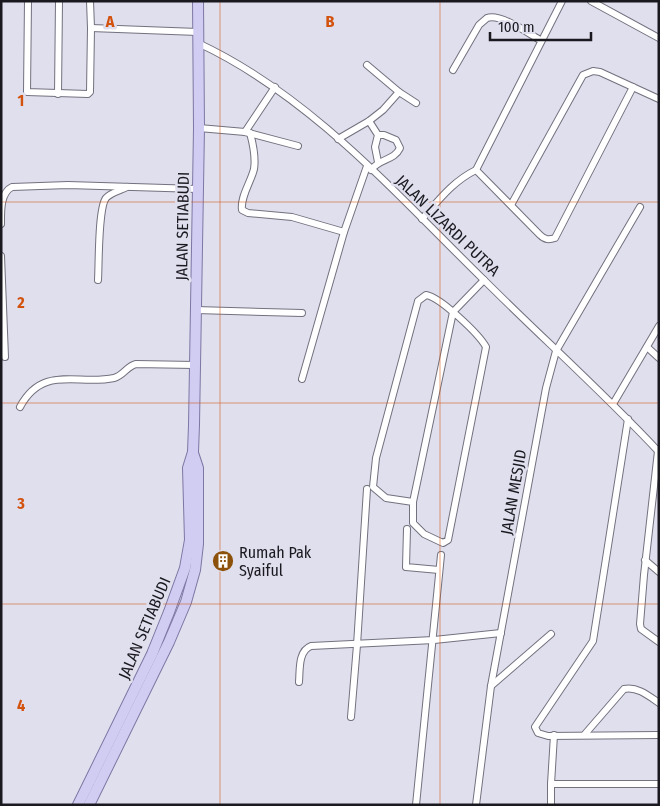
<svg xmlns="http://www.w3.org/2000/svg" width="660" height="806" viewBox="0 0 660 806" font-family="'Fira Sans Condensed',sans-serif">
<style>
.lines{fill:none;stroke-linecap:round;stroke-linejoin:round}
.street-casing{stroke:#72717e;stroke-width:8}
.primary-casing{stroke:#7d77a3;stroke-width:12}
.street{stroke:#fff;stroke-width:6}
.primary{stroke:#d1ccf2;stroke-width:10}
.grid{fill:none;stroke:#d3530e;stroke-width:1;stroke-opacity:0.55}
.labels{text-anchor:middle;stroke-width:5;stroke-linejoin:round;paint-order:stroke}
.street-label{font-size:16px;fill:#1a191f;stroke:#e0dfee}
.poi-label{font-size:16px;fill:#1a191f;stroke:#e0dfee;text-anchor:start}
.grid-label{font-size:16px;text-anchor:middle;font-weight:bold;fill:#d3530e;stroke:#e0dfee;stroke-width:5;stroke-linejoin:round;paint-order:stroke}
</style>
<rect width="100%" height="100%" fill="#e0dfee"/>
<g class="lines">
<g class="street-casing">
<g id="street">
<path d="M28,1l-1,91 61,2 2,-2 1,-64 -1,-27"/>
<path d="M591,1l68,37"/>
<path d="M91,28l107,4"/>
<path d="M198,43c113,53 197,150 285,236 58,58 120,113 176,173"/>
<path d="M367,65l32,27"/>
<path d="M453,70l26,-45 8,-7c13,-5 41,15 53,22"/>
<path d="M58,94l1,-93"/>
<path d="M369,121l9,14 -3,12 3,15"/>
<path d="M199,128l46,4 53,14"/>
<path d="M245,132l30,-45"/>
<path d="M250,133c3,11 6,24 4,36 -3,13 -14,28 -12,41l6,3 44,4 52,15 -42,147"/>
<path d="M338,139l31,-18 14,-11 16,-18 17,11"/>
<path d="M371,170c9,-12 23,-9 29,-22l-4,-8 -12,-5h-6"/>
<path d="M476,170l64,65c5,5 9,5 15,3l78,-151"/>
<path d="M511,205l72,-130 10,-4 7,1 59,27"/>
<path d="M422,219c16,-18 31,-38 54,-49l86,-169"/>
<path d="M1,224c0,-12 -1,-31 11,-37l56,-2 130,4"/>
<path d="M344,232l23,-66"/>
<path d="M1,256l4,101"/>
<path d="M98,280c1,-15 0,-72 8,-82 4,-5 15,-8 21,-11"/>
<path d="M196,310l106,3"/>
<path d="M647,347l12,11"/>
<path d="M613,404l46,-78"/>
<path d="M20,407c23,-43 58,-21 94,-29 9,-2 13,-12 22,-14l59,1"/>
<path d="M628,419l-35,222 -58,86 3,6 10,3 111,-1"/>
<path d="M658,451l-14,124 -4,49 1,5 18,13"/>
<path d="M413,502l-27,-4 -13,-11 3,-29 42,-157 8,-6c14,2 53,39 60,52l-38,193 -5,3 -19,-9 -11,-11v-21l40,-190 31,-32"/>
<path d="M407,529l-1,38 33,3"/>
<path d="M645,560l14,12"/>
<path d="M299,682c1,-12 -1,-31 12,-36l123,-6 67,-7"/>
<path d="M491,686l60,-52"/>
<path d="M351,717l6,-72 10,-156"/>
<path d="M585,734l39,-45c13,-3 25,7 35,14"/>
<path d="M551,784l3,-49"/>
<path d="M416,805l25,-250"/>
<path d="M476,805l15,-119 55,-298 10,-37 84,-144"/>
<path d="M551,805v-21h108"/>
</g>
</g>
<g class="primary-casing">
<g id="primary">
<path d="M78,805l74,-151 17,-42 16,-44 5,-28 -2,-72 5,-16 1,-27 5,-297 -1,-127"/>
<path d="M89,805l80,-163 17,-40 9,-32 3,-26v-76l-5,-15"/>
</g>
</g>
<use href="#street" class="street"/>
<use href="#primary" class="primary"/>
</g>
<path class="grid" d="M220,1v804M440,1v804M1,202h658M1,403h658M1,604h658"/>
<defs>
<g id="building-disc" transform="scale(1.125)"><circle r="9.5" fill="#8c520c" stroke="#e0dfee"/><path d="M-4-6H4V6H1V3H-1V6H-4ZM-2.5-4.3h1.7v1.8h-1.7ZM.8-4.3h1.7v1.8H.8ZM-2.5-1h1.7V.8h-1.7ZM.8-1h1.7V.8H.8Z" fill="#fff"/></g>
</defs>
<g fill-rule="evenodd">
<use href="#building-disc" x="223" y="561"/>
</g>
<g class="labels">
<g class="street-label">
<text transform="translate(448 225) rotate(44)" y="6">JALAN LIZARDI PUTRA</text>
<text transform="translate(182 226) rotate(-89)" y="6">JALAN SETIABUDI</text>
<text transform="translate(513 492) rotate(-80)" y="6">JALAN MESJID</text>
<text transform="translate(144 628) rotate(-67)" y="6">JALAN SETIABUDI</text>
</g>
<g class="poi-label">
<text x="239" y="558">Rumah Pak<tspan x="239" dy="18">Syaiful</tspan></text>
</g>
</g>
<g class="grid-label">
<text x="110" y="27">A</text>
<text x="330" y="27">B</text>
<text x="21" y="106">1</text>
<text x="21" y="308">2</text>
<text x="21" y="509">3</text>
<text x="21" y="711">4</text>
</g>
<rect width="660" height="806" fill="none" stroke="#1a191f" stroke-width="5"/>
<path d="M490 32v8h101v-8" fill="none" stroke="#1a191f" stroke-width="2.5"/>
<text x="498" y="32" font-size="15" fill="#1a191f" stroke="#e0dfee" stroke-width="4" paint-order="stroke">100 m</text>
</svg>
